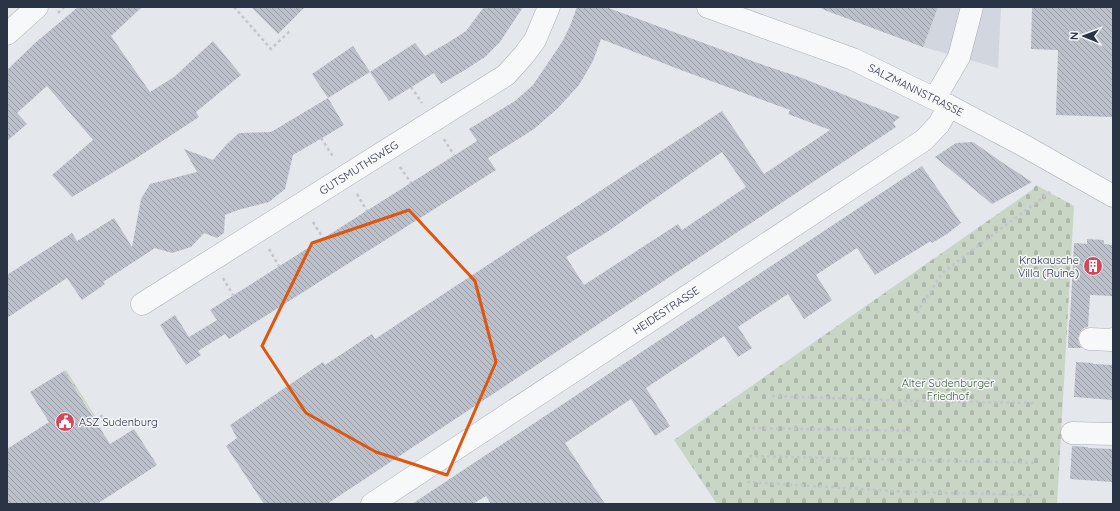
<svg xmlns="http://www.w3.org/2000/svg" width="1120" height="511" viewBox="0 0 1120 511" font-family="Quicksand,sans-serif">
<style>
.built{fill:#d2d6de}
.grass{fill:url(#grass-tufts)}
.cemetery{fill:url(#cemetery-stones)}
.building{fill:url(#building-back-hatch);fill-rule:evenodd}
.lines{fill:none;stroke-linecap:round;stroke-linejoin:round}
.minor-casing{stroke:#a9aeb7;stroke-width:23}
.path{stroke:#c2c5cb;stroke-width:2.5;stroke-dasharray:3 3;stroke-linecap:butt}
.minor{stroke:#f7f8fa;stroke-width:22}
.marked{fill:none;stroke:#df570f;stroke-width:3;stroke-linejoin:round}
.labels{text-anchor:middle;stroke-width:3;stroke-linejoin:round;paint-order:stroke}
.street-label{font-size:11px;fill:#2b3445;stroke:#f4f6f9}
.poi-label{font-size:11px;fill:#2b3445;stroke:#f4f6f9;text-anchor:end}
.park-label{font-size:11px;fill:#3f6138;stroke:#f4f6f9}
</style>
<defs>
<pattern id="grass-tufts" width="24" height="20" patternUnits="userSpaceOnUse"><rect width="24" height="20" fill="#c9d6c5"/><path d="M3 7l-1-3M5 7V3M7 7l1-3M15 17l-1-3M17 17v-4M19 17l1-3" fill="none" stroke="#adb8ab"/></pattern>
<pattern id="cemetery-stones" width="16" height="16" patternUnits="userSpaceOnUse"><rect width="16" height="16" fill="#c9d6c5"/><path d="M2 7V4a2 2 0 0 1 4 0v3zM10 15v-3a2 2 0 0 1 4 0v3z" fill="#adb8ab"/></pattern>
<pattern id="building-back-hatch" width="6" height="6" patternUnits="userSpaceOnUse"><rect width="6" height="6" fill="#bbc0ca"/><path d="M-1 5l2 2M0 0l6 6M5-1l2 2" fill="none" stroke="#989da6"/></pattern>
</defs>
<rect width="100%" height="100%" fill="#e4e7ec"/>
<path class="built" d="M817,7h184l-3,61 -75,-21z"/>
<path class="grass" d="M66,370l29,46 -1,1 -30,-46z"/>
<path class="cemetery" d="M1036,185l38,21 -17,298h-340l-43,-64 358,-250z"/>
<g class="building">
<path d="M78,7h64l-31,29 39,56 24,-15 39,-36 28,34 -45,37 3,5 -64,42 -63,38 -20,-22 41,-35 -46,-54 -30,27 10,11 -20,17v-71l28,-27z"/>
<path d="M251,7h54l-27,27z"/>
<path d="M484,7h39l-23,35 -15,15 -20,13 -24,14 -7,-11 -45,28 -19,-29 45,-29 10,13 24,-14 17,-11z"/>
<path d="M577,7h29l149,55 47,16 98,39 -7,6 3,4 -569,377h-63l-38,-58 11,-8 -7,-13 93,-63 2,3 47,-31 3,5 347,-228 42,63 66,-44 -42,-16 2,-4 -109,-40 -80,-31 -8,22 -14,24 -21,23 -24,21 -46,29 8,12 -267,169 -4,-5 -27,17 3,4 -15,10 -26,-40 15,-10 14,22 28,-17 -7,-10 267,-169 -8,-12 46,-28 18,-16 19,-28 10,-15 8,-16zM722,152l24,35 -64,43 -4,-6 -94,61 -18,-28 41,-25z"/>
<path d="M822,7h116l-15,40 -101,-38z"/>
<path d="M1032,7h81v110l-57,-2 2,-65 -27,-1z"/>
<path d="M353,46l17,26 -42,26 -16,-24z"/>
<path d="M328,98l16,27 -51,30 -8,34 -16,13 -31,8 -13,5 -1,18 -7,5 -13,-5 -13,14 -19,6 -17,-5 -52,34 2,2 -23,16 -15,-22 -60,40v-43l65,-42 5,8 37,-23 18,29 9,-48 9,-15 47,-12 -13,-23 29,11 13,-15 13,-12 32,-1z"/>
<path d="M973,142l30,21 29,19 -40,22 -57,-47 21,-14z"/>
<path d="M922,166l39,57 -14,11 -15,9 -1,-2 -56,34 -18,-27 -41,27 16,25 -28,19 -16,-25 -50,33 14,21 -14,9 -14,-21 -78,52 24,38 -15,10 -24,-37 -66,44 40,61h-114l-5,-8 -13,8h-61z"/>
<path d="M1087,239l17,1v4l9,1v51l-23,-1 -2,32 -4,1 -4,4 -2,6 1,6 3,4h-14l1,-28h1l4,-77 13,1z"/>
<path d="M1076,362l17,1v1l20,1v35l-39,-3z"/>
<path d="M64,371l46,73 24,-15 23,36 -60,39h-90v-55l42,-27 -19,-30z"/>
<path d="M1072,446l16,1v1l25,1v33l-43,-3z"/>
</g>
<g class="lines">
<g class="minor-casing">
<g id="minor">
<path id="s1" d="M708,7l145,52 96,47 72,38 92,52"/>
<path d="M7,34l30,-27"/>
<path d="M935,98l24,-41 13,-50"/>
<path id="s2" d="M142,304l364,-229 18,-20 11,-15 14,-33"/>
<path d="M1090,339l21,1 2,-1"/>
<path d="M1072,433l41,1"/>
<path id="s3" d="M372,504l552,-364 15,-16 10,-18"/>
</g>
</g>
<g class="path">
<path d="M234,7l37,42 20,-19"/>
<path d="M58,13l6,-6"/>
<path d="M411,87l11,16"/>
<path d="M321,138l13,20"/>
<path d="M444,139l10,16"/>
<path d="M400,167l11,16"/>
<path d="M357,194l10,17"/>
<path d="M313,222l10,16"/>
<path d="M269,249l10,17"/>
<path d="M223,278l10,17"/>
<path d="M917,313l25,-40 108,-81"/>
<path d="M772,396l141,5 122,2"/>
<path d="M95,420l8,-5"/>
<path d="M752,428l160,3"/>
<path d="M749,456l285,7"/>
<path d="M747,482l163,10 123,3"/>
</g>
<use href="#minor" class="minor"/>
</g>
<path class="marked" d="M409,210l66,71 21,81 -49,113 -71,-23 -70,-39 -44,-67 50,-103z"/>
<defs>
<g id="building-disc" transform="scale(1)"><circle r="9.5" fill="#d1495b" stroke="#f4f6f9"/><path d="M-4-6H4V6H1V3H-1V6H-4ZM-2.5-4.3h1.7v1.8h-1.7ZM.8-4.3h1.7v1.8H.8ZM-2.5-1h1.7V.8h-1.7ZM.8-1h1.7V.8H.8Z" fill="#fff"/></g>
<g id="civic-disc" transform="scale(1)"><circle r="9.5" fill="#d1495b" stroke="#f4f6f9"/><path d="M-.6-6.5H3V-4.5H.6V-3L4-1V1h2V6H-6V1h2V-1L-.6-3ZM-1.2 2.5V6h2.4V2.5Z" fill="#fff"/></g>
</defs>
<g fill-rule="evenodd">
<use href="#building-disc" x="1093" y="266"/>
<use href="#civic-disc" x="65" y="422"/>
</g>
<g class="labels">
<g class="street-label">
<text dy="4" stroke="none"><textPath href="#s1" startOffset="224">SALZMANNSTRASSE</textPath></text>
<text dy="4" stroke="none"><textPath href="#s2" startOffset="256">GUTSMUTHSWEG</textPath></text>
<text dy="4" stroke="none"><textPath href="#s3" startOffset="352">HEIDESTRASSE</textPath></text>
</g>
<g class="poi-label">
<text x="1079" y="264">Krakausche<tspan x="1079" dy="13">Villa (Ruine)</tspan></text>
<text x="79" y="426" text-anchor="start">ASZ Sudenburg</text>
</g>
<g class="park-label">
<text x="948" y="387">Alter Sudenburger<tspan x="948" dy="13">Friedhof</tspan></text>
</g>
</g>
<rect width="1120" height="511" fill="none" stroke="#2b3445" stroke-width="16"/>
<g transform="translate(1084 36) rotate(271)" stroke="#f4f6f9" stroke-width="3" paint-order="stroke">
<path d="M0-3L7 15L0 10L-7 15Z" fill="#2b3445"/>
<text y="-6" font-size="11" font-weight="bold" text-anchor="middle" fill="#2b3445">N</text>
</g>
</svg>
